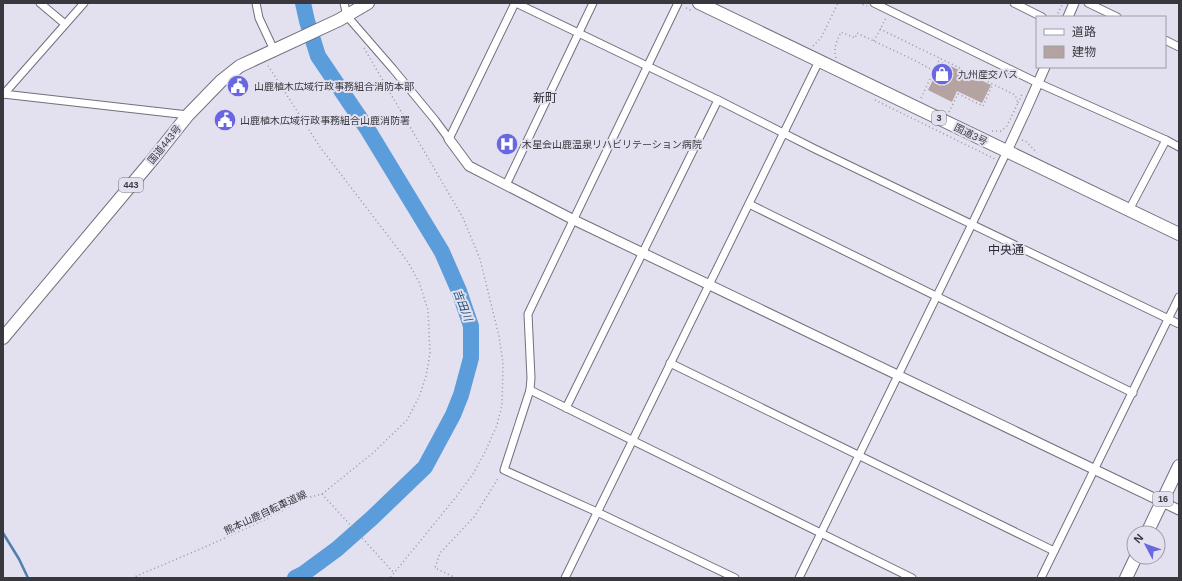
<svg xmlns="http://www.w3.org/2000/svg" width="1182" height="581" viewBox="0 0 1182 581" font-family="Helvetica,'Noto Sans JP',sans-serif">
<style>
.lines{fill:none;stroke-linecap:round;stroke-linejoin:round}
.stream{stroke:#517eab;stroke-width:2.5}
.river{stroke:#5b9cda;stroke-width:16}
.building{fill:#b4a3a1}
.minor-casing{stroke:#72707d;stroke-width:9}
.tertiary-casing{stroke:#72707d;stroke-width:11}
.primary-casing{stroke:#72707d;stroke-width:14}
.trunk-casing{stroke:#72707d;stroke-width:14}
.path{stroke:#9997a2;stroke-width:1.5;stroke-dasharray:1 3;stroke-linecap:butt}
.minor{stroke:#fff;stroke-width:7}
.tertiary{stroke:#fff;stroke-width:9}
.primary{stroke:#fff;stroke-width:12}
.trunk{stroke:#fff;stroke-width:12}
.labels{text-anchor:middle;stroke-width:4;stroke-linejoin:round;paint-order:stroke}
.shield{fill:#e3e0ef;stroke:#6c6a73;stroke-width:1}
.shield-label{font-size:9px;font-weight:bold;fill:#39383e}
.poi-label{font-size:10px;fill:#39383e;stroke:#e3e0ef;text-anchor:start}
.street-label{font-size:10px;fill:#39383e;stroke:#e3e0ef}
.water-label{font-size:11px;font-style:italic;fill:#1f4e77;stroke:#e3e0ef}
.quarter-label{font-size:12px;fill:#2b2833;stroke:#e3e0ef}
</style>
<rect width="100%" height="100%" fill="#e3e0ef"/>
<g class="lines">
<path class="stream" d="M3,533l16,26 9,19"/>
<path class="river" d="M295,578l8,-4 34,-25 35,-31 53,-51 28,-52 8,-20 10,-37v-32l-12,-35 -17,-39 -74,-122 -50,-74 -11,-35 -4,-18"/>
</g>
<path class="building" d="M942,62l49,23 -9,18 -25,-12 -5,11 -24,-12z"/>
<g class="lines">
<g class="minor-casing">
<g id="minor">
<path d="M40,3l25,21"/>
<path d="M256,3l3,15 15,32"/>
<path d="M344,3l3,13 46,53 42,51 14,19 66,-136"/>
<path d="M516,3l202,97 97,49 364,175"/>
<path d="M678,3l-150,311 3,64 -1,12 -26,80 93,42 138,66"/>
<path d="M874,3l164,80 128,57 13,7"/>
<path d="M1014,3l28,14"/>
<path d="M1088,3l29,14"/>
<path d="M1165,40l14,7"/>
<path d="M3,94l185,21"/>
<path d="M3,95l81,-92"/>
<path d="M506,185l87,-182"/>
<path d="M749,204l384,189"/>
<path d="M1129,210l37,-70"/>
<path d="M670,363l384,188"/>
<path d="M530,390l382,188"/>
<path d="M566,408l152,-308"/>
<path d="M565,578l254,-517"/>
<path d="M799,578l173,-354 35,-73"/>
<path d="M1041,578l138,-281"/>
</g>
</g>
<g class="tertiary-casing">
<g id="tertiary">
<path d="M1068,17l6,-14"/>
<path d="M449,139l20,27 105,54 605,290"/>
<path d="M1007,151l19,-41 19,-43"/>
</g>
</g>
<g class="primary-casing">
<g id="primary">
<path d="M1147,533l32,-67"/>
<path d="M1126,578l10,-21"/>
</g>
</g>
<g class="trunk-casing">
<g id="trunk">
<path d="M699,3l480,231"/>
<path d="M3,338l150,-179 35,-44 33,-34 19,-15 99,-46 29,-17"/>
</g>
</g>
<g class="path">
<path d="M859,3l8,3"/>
<path d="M686,8l6,3"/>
<path d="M1056,17l7,-14"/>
<path d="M880,29l135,66 3,8 -11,23 -6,5h-10"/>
<path d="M874,41l12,-23"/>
<path d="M813,46l8,-8 17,-35"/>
<path d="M364,48l99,170 17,41 19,77 4,27 -1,42 -5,20 -11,25 -13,24 -17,23 -66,81"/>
<path d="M836,58c-3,-10 1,-17 5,-26l14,6 2,-5 61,29 16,9"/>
<path d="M921,98l19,-40"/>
<path d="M875,100l120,59"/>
<path d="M1018,103l4,-9"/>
<path d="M949,112l9,-18 25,12 10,-22"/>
<path d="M1022,140l5,2 10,11"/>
<path d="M322,494l72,79"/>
<path d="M132,578l73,-31 55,-25 47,-24 15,-4 51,-41 34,-33 12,-23 7,-21 4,-23 -2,-43 -9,-28 -11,-20 -88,-115 -53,-83"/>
<path d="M456,578l-21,-10 5,-15 34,-36 25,-40"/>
</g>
<use href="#minor" class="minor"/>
<use href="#tertiary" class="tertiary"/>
<use href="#primary" class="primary"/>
<use href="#trunk" class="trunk"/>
</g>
<defs>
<g id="shop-disc" transform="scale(1.15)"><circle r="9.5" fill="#6866e0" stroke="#e3e0ef"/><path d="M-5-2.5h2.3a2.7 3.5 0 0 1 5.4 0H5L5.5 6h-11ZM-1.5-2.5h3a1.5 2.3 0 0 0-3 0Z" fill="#fff"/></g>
<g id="civic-disc" transform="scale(1.15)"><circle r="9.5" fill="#6866e0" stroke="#e3e0ef"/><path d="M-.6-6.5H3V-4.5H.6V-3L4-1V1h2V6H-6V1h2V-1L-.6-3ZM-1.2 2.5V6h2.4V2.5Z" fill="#fff"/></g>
<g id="hospital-disc" transform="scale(1.15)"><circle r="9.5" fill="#6866e0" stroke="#e3e0ef"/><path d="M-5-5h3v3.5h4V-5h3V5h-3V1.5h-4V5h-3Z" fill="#fff"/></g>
</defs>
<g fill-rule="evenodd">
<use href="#shop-disc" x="942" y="74"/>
<use href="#civic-disc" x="238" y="86"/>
<use href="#civic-disc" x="225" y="120"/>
<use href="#hospital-disc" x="507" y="144"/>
</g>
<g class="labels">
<g class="shield">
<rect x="932" y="111" width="14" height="14" rx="3"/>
<rect x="119" y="178" width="24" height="14" rx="3"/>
<rect x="1153" y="492" width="20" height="14" rx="3"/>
</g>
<g class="shield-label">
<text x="939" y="121">3</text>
<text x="131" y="188">443</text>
<text x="1163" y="502">16</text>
</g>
<g class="poi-label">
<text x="958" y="78">九州産交バス</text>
<text x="254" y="90">山鹿植木広域行政事務組合消防本部</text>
<text x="240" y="124">山鹿植木広域行政事務組合山鹿消防署</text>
<text x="522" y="148">木星会山鹿温泉リハビリテーション病院</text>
</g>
<g class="street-label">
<text transform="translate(971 134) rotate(26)" y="4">国道3号</text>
<text transform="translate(164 144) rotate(-51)" y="4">国道443号</text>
<text transform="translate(265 512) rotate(-25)" y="4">熊本山鹿自転車道線</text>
</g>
<g class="water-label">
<text transform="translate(463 305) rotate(69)" y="4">吉田川</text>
</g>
<g class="quarter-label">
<text x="545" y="102">新町</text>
<text x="1006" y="254">中央通</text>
</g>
</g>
<rect width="1182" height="581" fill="none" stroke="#39383e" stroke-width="8"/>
<rect x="1036" y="16" width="130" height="52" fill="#e3e0ef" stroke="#9f9da8"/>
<rect x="1044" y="29" width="20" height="6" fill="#ffffff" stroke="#9f9da8"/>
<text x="1072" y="36" font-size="12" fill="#39383e">道路</text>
<rect x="1044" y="46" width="20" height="12" fill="#b4a3a1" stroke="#9f9da8"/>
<text x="1072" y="56" font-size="12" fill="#39383e">建物</text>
<g transform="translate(1146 545) rotate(311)"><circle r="19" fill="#e3e0ef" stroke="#9f9da8"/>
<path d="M0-3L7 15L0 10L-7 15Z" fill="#6866e0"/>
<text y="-6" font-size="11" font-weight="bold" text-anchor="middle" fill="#39383e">N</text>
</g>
</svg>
